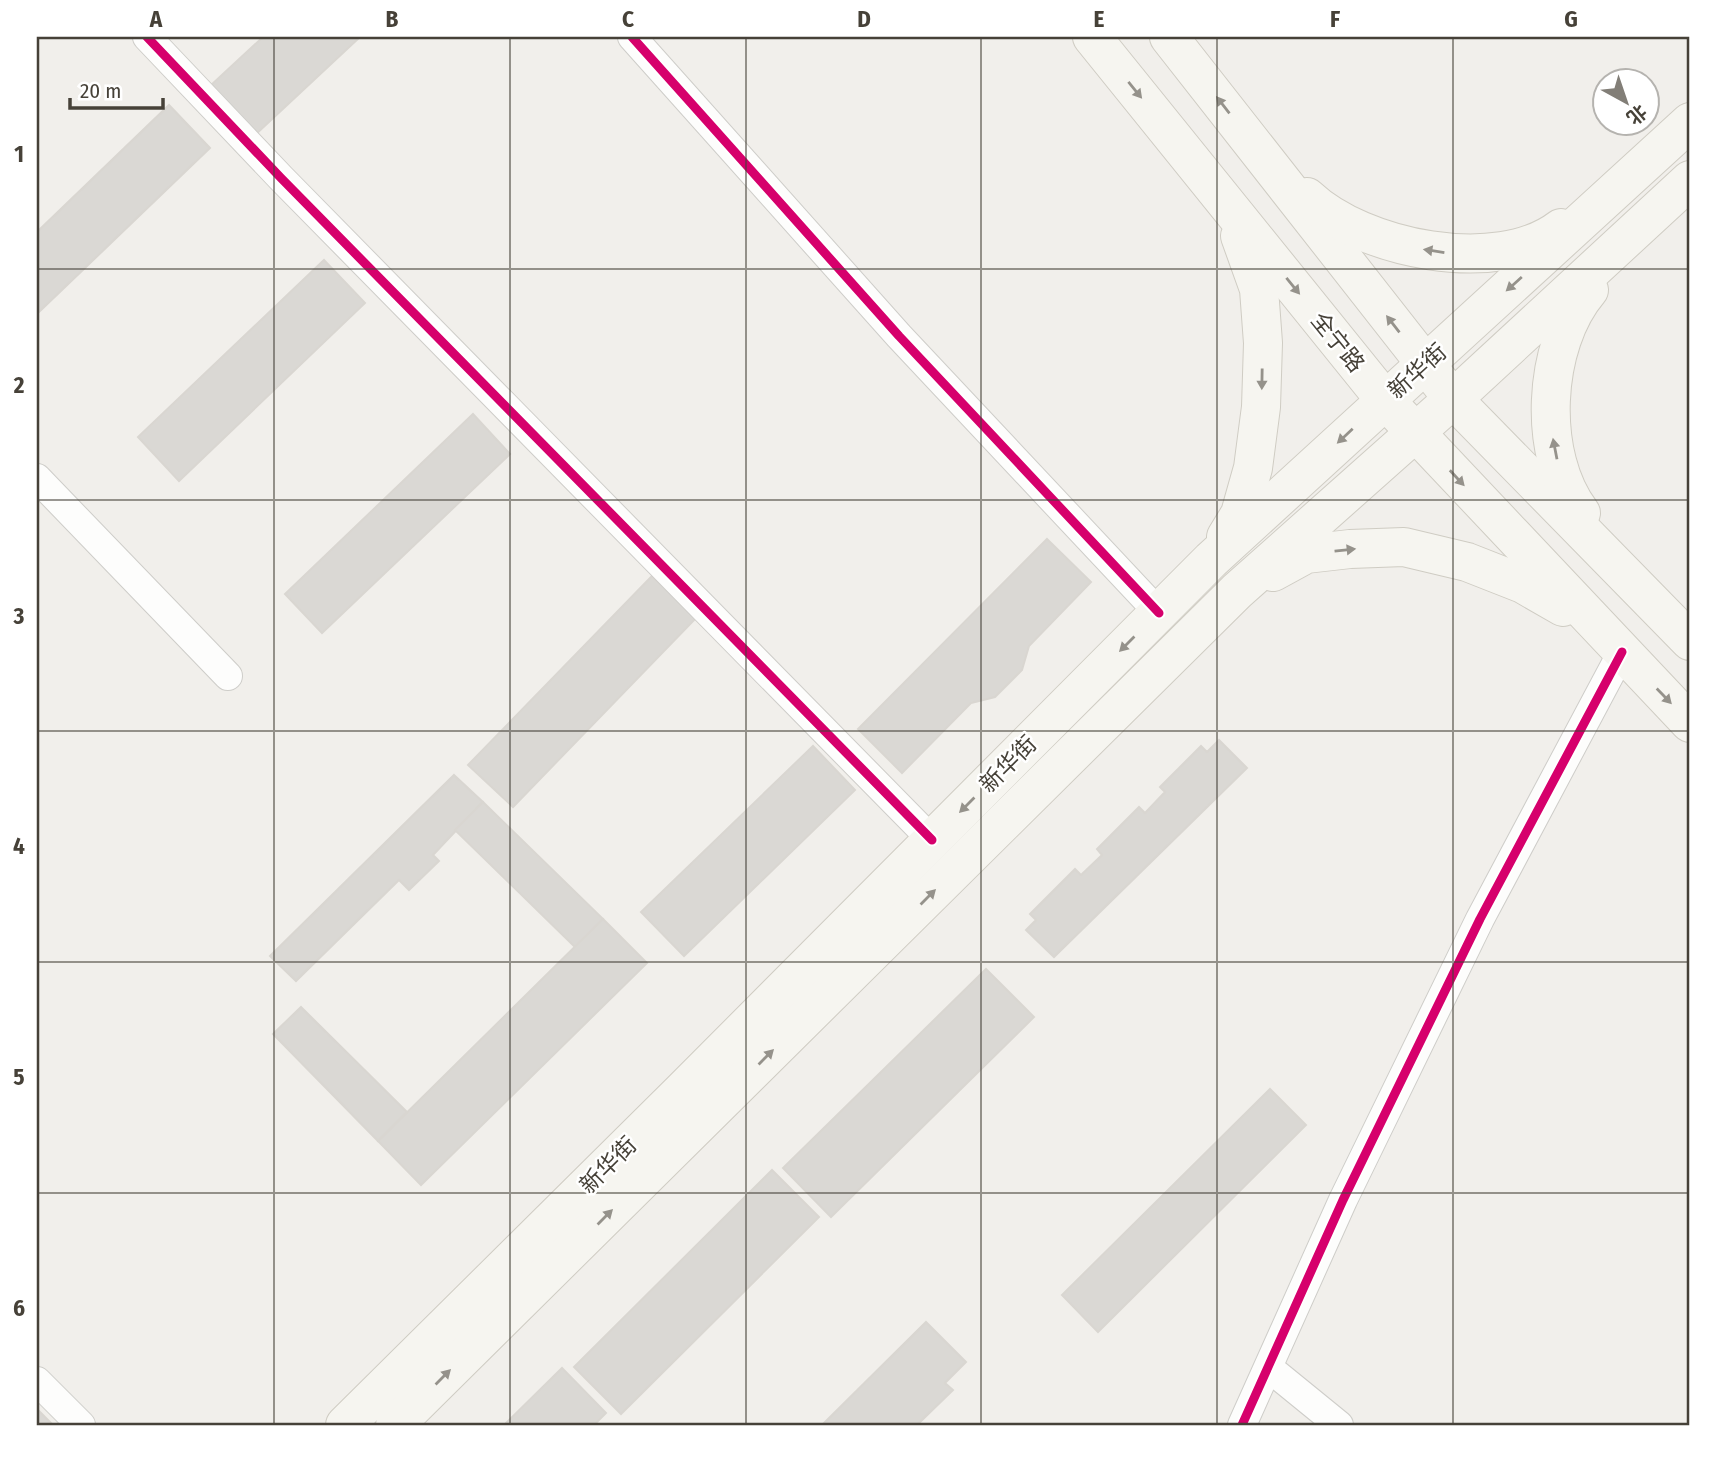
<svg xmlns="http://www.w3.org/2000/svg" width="1727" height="1462" viewBox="0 0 1727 1462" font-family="'Fira Sans Condensed','Noto Sans SC',sans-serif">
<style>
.building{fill:#dad8d4;stroke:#d9d6d1;stroke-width:2}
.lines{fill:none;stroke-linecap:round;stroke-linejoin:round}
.minor-casing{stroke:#cecdc9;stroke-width:30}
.secondary-casing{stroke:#cfccc3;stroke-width:40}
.minor{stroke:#fdfdfc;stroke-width:28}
.secondary{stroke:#f6f5f0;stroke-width:38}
.cycleway-casing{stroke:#fff;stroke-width:13}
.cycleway{stroke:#d6006c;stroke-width:9}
.oneway{fill:#95928b}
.grid{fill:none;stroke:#464138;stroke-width:2;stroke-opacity:0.55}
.labels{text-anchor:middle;stroke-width:5;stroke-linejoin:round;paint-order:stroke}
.street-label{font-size:23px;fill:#464138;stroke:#fff}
.neatline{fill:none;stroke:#464138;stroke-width:2.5}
.grid-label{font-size:23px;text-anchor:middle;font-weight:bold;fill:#464138}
</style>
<rect width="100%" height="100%" fill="#f1efeb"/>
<g class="building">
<path d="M263,37h97l-104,97 -46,-48z"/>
<path d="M169,105l41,43 -173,166v-82z"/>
<path d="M324,260l41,43 -186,178 -41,-44z"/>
<path d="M473,414l37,40 -188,179 -37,-39z"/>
<path d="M1047,539l44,43 -62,64 -7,24 -27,27 -24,6 -69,70 -44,-44z"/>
<path d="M652,576l44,42 -183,189 -45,-42z"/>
<path d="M1219,740l28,28 -193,189 -28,-27 10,-10 -6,-6 45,-45 6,6 21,-20 -5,-6 42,-42 6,6 20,-21 -5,-5 41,-41 6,6z"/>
<path d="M813,746l42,44 -171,166 -43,-44z"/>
<path d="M454,775l29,27 -50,53 6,6 -30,29 -10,-10 -103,101 -26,-25z"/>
<path d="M483,802l120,117 -28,28 -120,-117z"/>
<path d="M603,919l44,44 -226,222 -43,-44z"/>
<path d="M986,969l48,48 -203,200 -48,-49z"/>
<path d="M301,1007l106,105 -29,29 -105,-107z"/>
<path d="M1270,1089l36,36 -208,207 -36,-37z"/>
<path d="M772,1170l47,47 -198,197 -47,-47z"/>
<path d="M926,1322l40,40 -21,21 8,7 -36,35h-95z"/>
<path d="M562,1368l44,45 -12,12h-90z"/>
<path d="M37,1409l16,16h-16z"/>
</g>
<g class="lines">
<g class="minor-casing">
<g id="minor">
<path d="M147,37l134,141 651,662"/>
<path d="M632,37l267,299 260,277"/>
<path d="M37,478l191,198"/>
<path d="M1269,1368l70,57"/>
<path d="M37,1381l44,44"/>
<path d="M1242,1425l101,-225 137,-281 142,-267"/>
</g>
</g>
<g class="secondary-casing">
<g id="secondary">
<path d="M1092,37l293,363 305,323"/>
<path d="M1169,37l284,362 237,242"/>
<path d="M1307,197c55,52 190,80 254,31"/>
<path d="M1581,513c-44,-57 -39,-168 8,-223"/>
<path d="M1226,537l14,-23 13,-46 8,-61 2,-64 -4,-54 -19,-53"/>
<path d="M1273,572l33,-18 44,-5 54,-2 63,15 56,22 40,23"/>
<path d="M345,1425l338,-335 528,-530 479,-438"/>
<path d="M395,1425l842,-834 216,-192 237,-219"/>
</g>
</g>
<use href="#minor" class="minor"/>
<use href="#secondary" class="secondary"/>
<g class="cycleway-casing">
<g id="cycleway">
<path d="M147,37l134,141 651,662"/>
<path d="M632,37l267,299 260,277"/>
<path d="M1242,1425l101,-225 137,-281 142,-267"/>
</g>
</g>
<use href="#cycleway" class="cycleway"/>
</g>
<defs><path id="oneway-solid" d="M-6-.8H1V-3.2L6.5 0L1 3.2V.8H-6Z" transform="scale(1.75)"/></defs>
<g class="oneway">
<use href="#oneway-solid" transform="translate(1135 90) rotate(51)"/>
<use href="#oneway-solid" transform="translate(1223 105) rotate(-128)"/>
<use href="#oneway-solid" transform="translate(1434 251) rotate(-171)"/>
<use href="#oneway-solid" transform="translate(1514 284) rotate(138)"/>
<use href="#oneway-solid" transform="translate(1293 286) rotate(51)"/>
<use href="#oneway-solid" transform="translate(1393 324) rotate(-128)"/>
<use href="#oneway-solid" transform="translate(1262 379) rotate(91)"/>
<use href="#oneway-solid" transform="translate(1345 436) rotate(137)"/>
<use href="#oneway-solid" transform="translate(1555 449) rotate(-101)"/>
<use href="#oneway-solid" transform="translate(1457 478) rotate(47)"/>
<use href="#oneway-solid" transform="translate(1345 550) rotate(-6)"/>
<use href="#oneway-solid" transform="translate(1127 644) rotate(135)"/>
<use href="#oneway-solid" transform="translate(1664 696) rotate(46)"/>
<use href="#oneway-solid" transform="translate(967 805) rotate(135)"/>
<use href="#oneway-solid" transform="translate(928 897) rotate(-45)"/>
<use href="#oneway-solid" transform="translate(766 1057) rotate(-45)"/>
<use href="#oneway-solid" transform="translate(605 1217) rotate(-45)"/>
<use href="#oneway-solid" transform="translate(443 1377) rotate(-45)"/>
</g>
<path class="grid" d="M274,37v1388M510,37v1388M746,37v1388M981,37v1388M1217,37v1388M1453,37v1388M37,269h1653M37,500h1653M37,731h1653M37,962h1653M37,1193h1653"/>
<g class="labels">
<g class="street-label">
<text transform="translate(1338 342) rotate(51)" y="8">全宁路</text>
<text transform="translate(1417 371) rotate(-42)" y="8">新华街</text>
<text transform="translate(1008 764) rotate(-45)" y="8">新华街</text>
<text transform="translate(608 1165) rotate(-45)" y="8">新华街</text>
</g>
</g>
<rect width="1727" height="1462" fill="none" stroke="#ffffff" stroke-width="77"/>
<g transform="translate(1626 102) rotate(140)"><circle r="33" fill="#ffffff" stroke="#b5b3af" stroke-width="2"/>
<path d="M0-5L12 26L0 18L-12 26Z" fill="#827e77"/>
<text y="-10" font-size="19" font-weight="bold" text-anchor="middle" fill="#464138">北</text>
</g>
<path d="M70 98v10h93v-10" fill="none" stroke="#464138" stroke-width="3.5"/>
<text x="80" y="98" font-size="21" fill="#464138" stroke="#ffffff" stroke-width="5" paint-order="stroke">20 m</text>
<rect x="38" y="38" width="1650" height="1386" class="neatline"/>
<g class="grid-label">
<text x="156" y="27">A</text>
<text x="392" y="27">B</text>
<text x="628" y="27">C</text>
<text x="864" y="27">D</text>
<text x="1099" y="27">E</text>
<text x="1335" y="27">F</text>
<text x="1571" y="27">G</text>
<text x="19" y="162">1</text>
<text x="19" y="393">2</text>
<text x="19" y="624">3</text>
<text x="19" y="854">4</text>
<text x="19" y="1085">5</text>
<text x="19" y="1316">6</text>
</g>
</svg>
